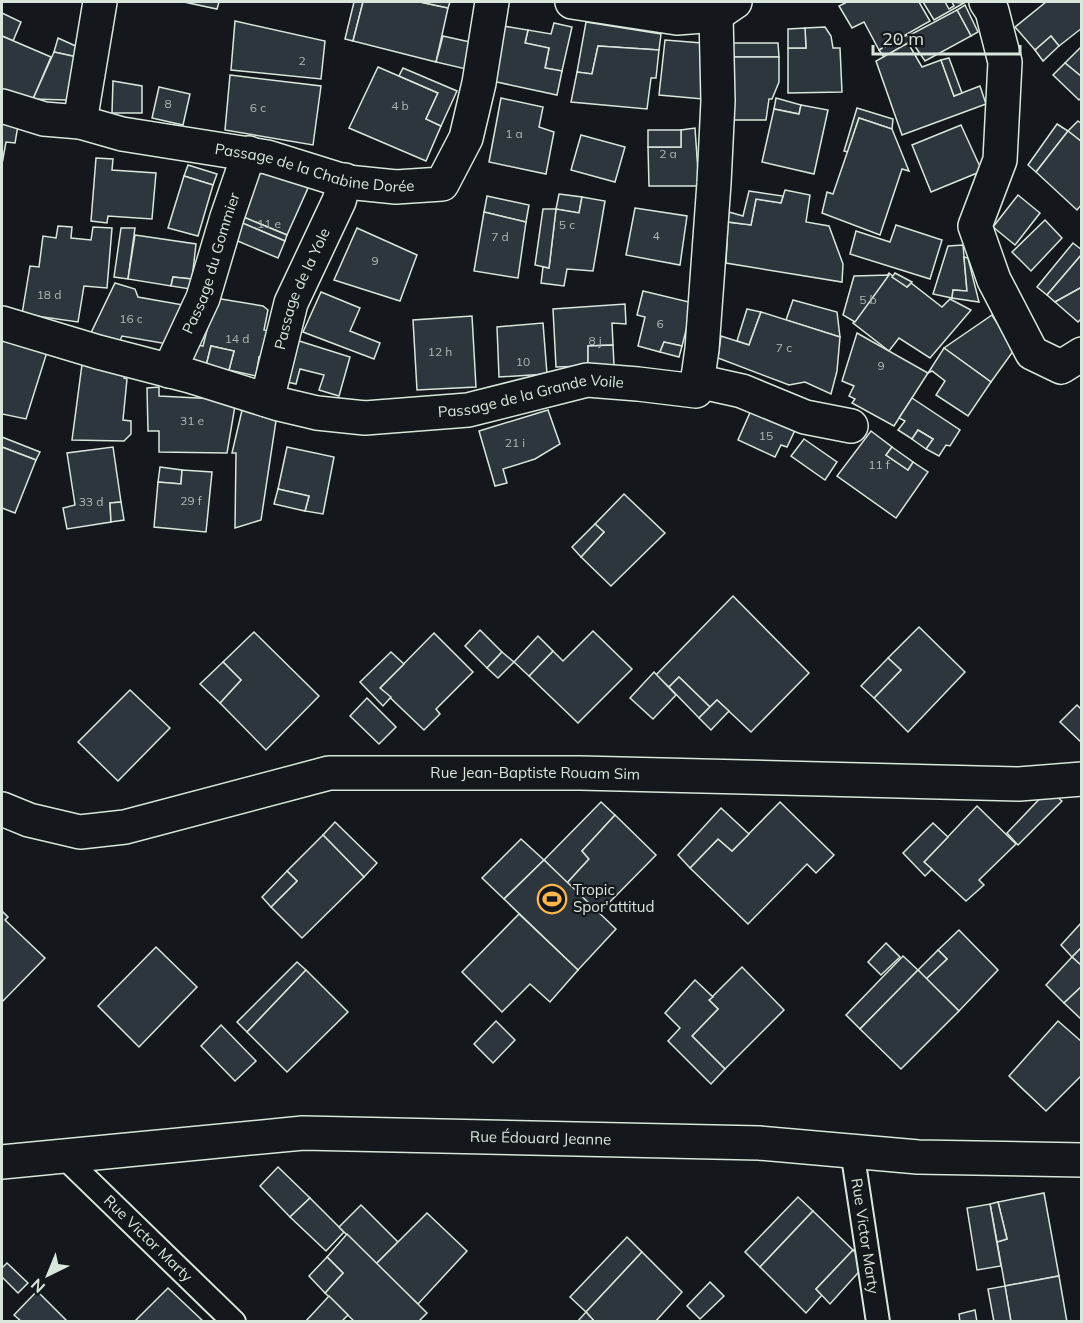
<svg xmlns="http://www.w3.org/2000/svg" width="1083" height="1323" viewBox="0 0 1083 1323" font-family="Mulish,sans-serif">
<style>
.building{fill:#2c363c;stroke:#d8e6dc;stroke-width:1.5}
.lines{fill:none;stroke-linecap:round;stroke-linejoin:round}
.service-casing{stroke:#d8e6dc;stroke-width:26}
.minor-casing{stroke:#d8e6dc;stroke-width:36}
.service{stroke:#14181c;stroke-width:22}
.minor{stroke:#14181c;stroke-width:33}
.labels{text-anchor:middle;stroke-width:4.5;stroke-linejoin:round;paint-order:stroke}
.number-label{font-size:12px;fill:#adbab4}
.street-label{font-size:15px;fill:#d8e6dc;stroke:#14181c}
.poi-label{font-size:15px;fill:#d8e6dc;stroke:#14181c;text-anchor:start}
</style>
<rect width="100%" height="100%" fill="#14181c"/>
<g class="building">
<path d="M184,2h35l-2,7z"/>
<path d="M354,2h9l-10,39 -8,-2z"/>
<path d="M363,2h57l28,6 -12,54 -83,-21z"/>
<path d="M420,2h30l-2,6z"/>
<path d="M847,2h72l11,19 -51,29 -15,-28 -12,6 -13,-22z"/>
<path d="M923,2h22l4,7 5,-3 -2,-4 12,1 -30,17z"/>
<path d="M1046,2h36v26l-23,18 -8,-10 -16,14 -20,-23z"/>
<path d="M965,5l13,27 -7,4 -14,-26z"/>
<path d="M957,10l14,26 -46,25 -17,-25z"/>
<path d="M2,13l19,9 -8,19 -11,-5z"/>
<path d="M235,21l90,20 -4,38 -90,-9z"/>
<path d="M586,22l75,12 -2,16 -61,-4 -6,28 -15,-2z"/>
<path d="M554,23l18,4 -10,44 -17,-3 4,-20 -24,-5 3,-13 23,4z"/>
<path d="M503,26l25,4 -3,13 24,5 -4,20 17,3 -5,24 -65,-14z"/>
<path d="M825,27l6,9 2,12h7l2,44 -54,1v-45h18l-1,-20z"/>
<path d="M805,28l1,20h-18v-19z"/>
<path d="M907,35l3,5 -2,3 -24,14 -5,-7z"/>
<path d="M2,36l49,21 -18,42 -31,-7z"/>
<path d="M443,36l36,8 -13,25 -30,-7z"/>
<path d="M1051,36l8,10 -16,15 -8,-11z"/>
<path d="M58,38l22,10 -3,9 -23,-5z"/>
<path d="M665,40l49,4v56l-55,-5z"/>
<path d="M718,43h60l1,14h-60z"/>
<path d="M908,43l14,24 19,-7 13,36 26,-10 6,18 -84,31 -26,-74z"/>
<path d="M598,46l61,4 -3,28h-5l-4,31 -76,-7 6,-30 15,2z"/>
<path d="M1082,46v31l-17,-14z"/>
<path d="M54,52l23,5 -10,43 -34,-1z"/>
<path d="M719,57h60v25l-7,17h-3l-3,21h-43z"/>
<path d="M949,58l13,35 -8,3 -13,-36z"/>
<path d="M1065,63l17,14v20l-3,3 -26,-25z"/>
<path d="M378,67l60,26 -12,26 15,7 -15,35 -77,-33z"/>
<path d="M403,68l54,23 -16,35 -15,-7 12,-26 -39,-17z"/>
<path d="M230,75l91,11 -8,59 -88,-15z"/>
<path d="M113,81l29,5v27h-30z"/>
<path d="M159,87l31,7 -7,31 -31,-7z"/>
<path d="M501,98l42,9 -4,20 15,5 -8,42 -57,-12z"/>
<path d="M776,98l25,7 -2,9 -25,-5z"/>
<path d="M801,105l27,5 -14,64 -52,-12 12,-53 25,5z"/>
<path d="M857,108l36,11 -1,10 -33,-11 -11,34 -4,-1z"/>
<path d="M2,117l17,3 -4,23 -9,-1 -4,22z"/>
<path d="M859,118l33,11 17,42 -7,-2 -22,66 -58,-22 5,-21 6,2z"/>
<path d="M1078,121l4,3v18l-14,-11z"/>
<path d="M1057,124l11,7 -32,41 -8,-7z"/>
<path d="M961,125l21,46 -51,21 -19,-47z"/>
<path d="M695,128l4,58h-50l-1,-39h33v-17z"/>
<rect x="648" y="130" width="33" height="17"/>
<path d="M1068,131l14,11v62l-5,6 -41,-38z"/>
<path d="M581,135l44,12 -10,35 -44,-12z"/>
<path d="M96,158l17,1 -1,11 44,3 -4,46 -44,-3 -1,7 -16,-2z"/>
<path d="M188,165l29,9 -4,11 -29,-9z"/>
<path d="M262,167l46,21 -21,47 -46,-19z"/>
<path d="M184,176l29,9 -15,51 -30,-8z"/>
<path d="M785,190l25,5 -4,27 23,4 14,38 -1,18 -116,-19 2,-41 23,3 5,-26 25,4z"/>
<path d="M749,191l34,5 -2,7 -25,-4 -5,26 -23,-3 1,-10 14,4z"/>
<path d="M559,194l23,3 -3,16 -23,-4z"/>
<path d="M1018,195l22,18 -25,32 -22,-18z"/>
<path d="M487,196l42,9 -3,17 -42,-10z"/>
<path d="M582,197l23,4 -12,70 -26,-2 -3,17 -23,-3 2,-16 6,1 7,-59 23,4z"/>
<path d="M635,208l52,8 -7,49 -54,-10z"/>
<path d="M543,209h13l-7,59 -14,-3z"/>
<path d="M484,212l42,10 -8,56 -44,-7z"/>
<path d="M241,216l46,19 -2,6 -45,-19z"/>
<path d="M1045,220l17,18 -31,33 -19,-19z"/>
<path d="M240,222l45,19 -7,17 -45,-19z"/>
<path d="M896,225l46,15 -12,39 -80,-25 6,-23 34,11z"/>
<path d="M58,226l14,1 -1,11 20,2 2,-13 19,1 -5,60 -23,-2 -6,36 -56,-8 8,-48 9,1 4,-31 13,2z"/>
<path d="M121,228h14l-7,51 -14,-2z"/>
<path d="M357,228l60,27 -17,46 -66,-21z"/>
<path d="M135,235l61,9 -4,35 -19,-2 -2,9 -43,-7z"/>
<path d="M1073,243l9,7v4l-35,41 -10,-8z"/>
<path d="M963,245l4,46 -14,-1 -1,8 -19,-4 15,-48z"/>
<path d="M1082,254v33l-27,15 -8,-7z"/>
<path d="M964,257l4,1 11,44 -27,-4 1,-8 14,1z"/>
<path d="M889,273l18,14 4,-4 31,24 8,-8 21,11 -41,48 -31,-20 -10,13 -36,-28z"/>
<path d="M895,273l17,9 -5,5 -15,-10z"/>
<path d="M889,275l-34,47 -12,-7 11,-39z"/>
<path d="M173,277l19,2 -2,10 -19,-3z"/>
<path d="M115,283l20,6 3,8 51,9 -16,39 -51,-9 -4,9 -30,-6z"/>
<path d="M1082,287v31l-4,4 -23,-20z"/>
<path d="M643,291l50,12 -11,43 -18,-4 -4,10 -22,-6 7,-29 -8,-2z"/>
<path d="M321,292l39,16 -10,23 30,12 -6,16 -71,-27z"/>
<path d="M215,298l48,8 5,4 -4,20 10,2 -5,27 -10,-2 -3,19 -27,-6 5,-19 -23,-5 -5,20 -22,-4 6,-19 13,3z"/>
<path d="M793,300l44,12 3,25 -54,-17z"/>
<path d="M625,304l1,20 -14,-1 1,22 -25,1v20l-32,1 -3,-58z"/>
<path d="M747,309l14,3 -12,33 -12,-4z"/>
<path d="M761,312l79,25 -3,34 -6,23 -26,-12 -16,3 -71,-27 3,-22 28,9z"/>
<path d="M992,315l22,35 -23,32 -47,-34z"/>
<path d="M472,316l4,71 -59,3 -4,-70z"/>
<path d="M543,323l4,51 -48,3 -2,-50z"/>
<path d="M857,333l71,40 -34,53 -42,-23 3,-4 -6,-3 5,-10 -12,-5z"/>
<path d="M2,339l45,13 -21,67 -24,-5z"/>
<path d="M296,340l54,17 -11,39 -20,-6 5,-15 -24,-6 -4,15 -13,-3z"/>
<path d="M664,342l18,4 -3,11 -19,-5z"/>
<path d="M613,345l1,20 -26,1v-20z"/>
<path d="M211,346l23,5 -5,19 -23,-4z"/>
<path d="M944,348l47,34 -23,34 -32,-21 9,-14 -13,-10 -4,2z"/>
<path d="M83,357l43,8 -2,13 3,1 -4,41 8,1v13l-7,7 -52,-1z"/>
<path d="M159,387v9l77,4 -9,53 -68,-1v-21h-11l-1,-43z"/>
<path d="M912,398l48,32 -10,16 -4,-1 -7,11 -13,-7 7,-10 -15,-9 -6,9 -14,-9 7,-9 -6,-3z"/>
<path d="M243,406l34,8 -16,106 -26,8 1,-75h-4z"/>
<path d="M752,408l45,18 -10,21 -6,-2 -6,12 -37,-17z"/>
<path d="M548,410l12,34 -25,15 -32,10 4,14 -12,3 -16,-55z"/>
<path d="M918,430l15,9 -7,10 -14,-10z"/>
<path d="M871,431l21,16 -6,8 22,15 5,-8 15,10 -32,46 -59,-42z"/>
<path d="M2,437l38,15 -4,8 -34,-13z"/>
<path d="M804,439l33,23 -12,18 -34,-24z"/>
<path d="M2,447l34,13 -21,53 -13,-5z"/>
<path d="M113,447l8,55 -11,1 1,19 -44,7 -4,-21 12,-3 -8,-52z"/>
<path d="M287,447l47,10 -11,57 -18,-3 4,-15 -31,-7z"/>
<path d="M892,447l21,15 -5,8 -22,-15z"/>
<path d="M160,467l22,3 -1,14 -23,-2z"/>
<path d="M182,470l30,2 -6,60 -52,-5 4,-45 23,2z"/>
<path d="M278,489l31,7 -4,15 -31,-7z"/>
<path d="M624,494l41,39 -54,53 -30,-29 23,-25 -9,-8z"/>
<path d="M121,502l3,18 -13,2 -1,-19z"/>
<path d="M595,524l9,8 -23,25 -9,-10z"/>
<path d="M733,596l76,77 -58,59 -34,-32 -7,7 -31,-30 -10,10 -13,-12z"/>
<path d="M919,627l46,45 -57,60 -34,-34 27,-28 -13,-12z"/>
<path d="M480,630l22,22 -15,16 -22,-22z"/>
<path d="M593,631l39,38 -54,54 -49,-47 24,-25 10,10z"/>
<path d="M254,632l65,64 -53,54 -46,-47 21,-23 -18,-18z"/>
<path d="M434,633l39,39 -37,37 4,5 -16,16 -44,-42z"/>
<path d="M538,636l15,15 -24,25 -15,-14z"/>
<path d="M391,652l13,12 -24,24 11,9 -8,9 -23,-24z"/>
<path d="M502,652l12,10 -16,16 -11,-10z"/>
<path d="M888,658l13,12 -27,28 -13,-12z"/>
<path d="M223,662l18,18 -21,23 -20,-19z"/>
<path d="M654,672l22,23 -23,24 -23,-21z"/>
<path d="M679,677l31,30 -11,11 -30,-31z"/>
<path d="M130,690l40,38 -52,53 -40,-39z"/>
<path d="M367,698l29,29 -17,17 -29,-28z"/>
<path d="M717,700l12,11 -18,19 -12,-12z"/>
<path d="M1077,705l5,5v33l-22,-21z"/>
<path d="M1048,790l14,11 -44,44 -11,-12z"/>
<path d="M601,802l14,13 -33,36 7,8 -22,24 -23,-23z"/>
<path d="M780,802l54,53 -18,18 -9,-9 -59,60 -58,-56 28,-29 14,12z"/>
<path d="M977,806l39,38 -37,36 5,5 -18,16 -42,-39z"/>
<path d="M721,808l28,26 -17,17 -14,-12 -28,29 -12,-13z"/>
<path d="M615,815l41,40 -57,58 -32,-30 22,-24 -7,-8z"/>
<path d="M335,822l42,41 -13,14 -41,-42z"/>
<path d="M933,823l15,14 -24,25 8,7 -7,7 -22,-23z"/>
<path d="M323,835l41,42 -62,61 -31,-31 26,-26 -10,-10z"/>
<path d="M521,839l23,21 -40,39 -22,-21z"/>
<path d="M544,860l72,69 -38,41 -74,-71z"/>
<path d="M287,871l10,10 -26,26 -9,-10z"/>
<path d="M2,911l6,6 -3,3 40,38 -43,44z"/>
<path d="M519,914l59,56 -28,32 -20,-18 -28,28 -40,-40z"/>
<path d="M1082,922v25l-10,10 -11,-12z"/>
<path d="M959,930l39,40 -39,41 -33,-32 21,-20 -9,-9z"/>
<path d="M886,943l14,14 -19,18 -13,-13z"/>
<path d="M156,947l41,40 -58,60 -41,-41z"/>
<path d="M1082,947v19l-10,-9z"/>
<path d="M938,950l9,9 -21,20 -8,-9z"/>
<path d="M903,956l15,14 -58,59 -14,-14z"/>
<path d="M1072,957l10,9v20l-18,17 -18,-18z"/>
<path d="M297,962l9,8 -59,62 -10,-10z"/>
<path d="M742,967l42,43 -59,59 -33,-33 26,-27 -9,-9z"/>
<path d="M306,970l42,42 -61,60 -40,-40z"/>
<path d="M918,970l41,41 -58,58 -41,-40z"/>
<path d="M695,980l18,17 -4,3 9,9 -26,27 33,33 -14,15 -43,-43 12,-13 -15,-15z"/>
<path d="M1082,986v34l-18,-17z"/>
<path d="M496,1021l19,19 -22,23 -19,-19z"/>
<path d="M1058,1021l24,21v33l-36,36 -37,-35z"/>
<path d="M221,1025l35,36 -21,20 -34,-35z"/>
<path d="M278,1167l32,31 -20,19 -30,-31z"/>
<path d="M1044,1193l15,83 -54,10 -8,-44 10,-3 -9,-37z"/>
<path d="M798,1197l15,14 -53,56 -15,-15z"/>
<path d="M310,1198l34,34 -18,19 -36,-34z"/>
<path d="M998,1202l9,37 -10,3 -7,-38z"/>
<path d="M990,1204l11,62 -24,4 -10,-62z"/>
<path d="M361,1205l37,37 -22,22 -37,-37z"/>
<path d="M813,1211l40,39 -37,39 6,6 -16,18 -46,-46z"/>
<path d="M427,1213l40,38 -49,53 -42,-40z"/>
<path d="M347,1234l80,79 -9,9h-63l-30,-29 18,-20 -16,-16z"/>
<path d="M627,1237l15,15 -56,60 -16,-15z"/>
<path d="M853,1250l13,14 -36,40 -14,-15z"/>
<path d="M642,1252l40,40 -27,30h-60l-9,-10z"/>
<path d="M327,1257l16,16 -18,20 -16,-17z"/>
<path d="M7,1263l21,20 -10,10 -16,-16v-9z"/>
<path d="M1059,1276l8,46h-56l-6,-36z"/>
<path d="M710,1282l14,14 -24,23 -13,-13z"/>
<path d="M1005,1286l6,36h-17l-6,-33z"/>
<path d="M168,1288l36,34h-70z"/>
<path d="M37,1291l31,31h-46l-8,-7z"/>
<path d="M329,1296l19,19 -7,7h-36z"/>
<path d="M975,1310l2,12h-17l-1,-8z"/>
<path d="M586,1312l9,10h-18z"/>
</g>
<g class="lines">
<g class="service-casing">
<g id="service">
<path id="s1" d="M852,1150l26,172"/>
<path id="s2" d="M62,1155l172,167"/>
</g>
</g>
<g class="minor-casing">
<g id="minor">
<path d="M572,2l105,16 39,-3 19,-13"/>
<path d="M986,2l6,9 13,51 -5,98 -25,66 19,54 38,73 29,14 21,-13"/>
<path id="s3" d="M2,106l42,13 36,3 42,12 145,23 80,25 49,5 46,-3 24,-46 13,-55 13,-81"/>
<path d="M80,122l20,-120"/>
<path id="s4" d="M2,323l96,29 92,24 89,28 38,9 48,5 103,-8 119,-30 51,4 58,7 6,-42 12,-166 4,-82 -2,-86"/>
<path id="s5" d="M169,371l34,-73 24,-81 22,-64"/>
<path d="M697,381l45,10 63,26 46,9"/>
<path id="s6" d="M267,400l24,-97 48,-102 6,-21"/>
<path id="s7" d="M2,809l27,11 51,12 45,-5 204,-54h251l439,11 63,-5"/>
<path id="s8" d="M2,1162l301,-29 456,10 159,14 164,3"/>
</g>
</g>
<use href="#service" class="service"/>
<use href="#minor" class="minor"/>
</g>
<defs>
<g id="stadium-ring" transform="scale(1.5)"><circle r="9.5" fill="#14181c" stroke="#ffb74d" stroke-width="1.5"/><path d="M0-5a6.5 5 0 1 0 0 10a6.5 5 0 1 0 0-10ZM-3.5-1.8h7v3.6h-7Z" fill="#ffb74d"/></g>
</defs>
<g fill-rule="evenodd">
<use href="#stadium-ring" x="552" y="899"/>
</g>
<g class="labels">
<g class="number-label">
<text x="302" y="65">2</text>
<text x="168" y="108">8</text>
<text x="400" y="110">4 b</text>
<text x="258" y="112">6 c</text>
<text x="514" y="138">1 a</text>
<text x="668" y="158">2 a</text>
<text x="269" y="228">11 e</text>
<text x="567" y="229">5 c</text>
<text x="656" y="240">4</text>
<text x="500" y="241">7 d</text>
<text x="375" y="265">9</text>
<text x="49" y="299">18 d</text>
<text x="868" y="304">5 b</text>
<text x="131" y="323">16 c</text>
<text x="660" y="328">6</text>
<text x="237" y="343">14 d</text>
<text x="595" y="345">8 j</text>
<text x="784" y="352">7 c</text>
<text x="440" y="356">12 h</text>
<text x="523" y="366">10</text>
<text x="881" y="370">9</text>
<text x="192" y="425">31 e</text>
<text x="766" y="440">15</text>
<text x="515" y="447">21 i</text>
<text x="879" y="469">11 f</text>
<text x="191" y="505">29 f</text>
<text x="91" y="506">33 d</text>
</g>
<g class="street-label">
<text dy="5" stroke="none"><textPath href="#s3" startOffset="320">Passage de la Chabine Dorée</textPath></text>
<text dy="5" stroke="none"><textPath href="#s5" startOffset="116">Passage du Gommier</textPath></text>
<text dy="5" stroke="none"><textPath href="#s6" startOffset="117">Passage de la Yole</textPath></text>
<text dy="5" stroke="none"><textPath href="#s4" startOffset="544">Passage de la Grande Voile</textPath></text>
<text dy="5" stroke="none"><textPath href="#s7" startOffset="544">Rue Jean-Baptiste Rouam Sim</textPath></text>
<text dy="5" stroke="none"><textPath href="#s8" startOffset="540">Rue Édouard Jeanne</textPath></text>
<text dy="5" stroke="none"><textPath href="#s1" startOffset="87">Rue Victor Marty</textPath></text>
<text dy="5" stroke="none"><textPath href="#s2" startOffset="120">Rue Victor Marty</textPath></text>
</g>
<g class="poi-label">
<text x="573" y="895">Tropic<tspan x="573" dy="17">Spor'attitud</tspan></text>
</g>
</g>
<rect width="1083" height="1323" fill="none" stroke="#d8e6dc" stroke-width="6"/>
<g transform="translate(48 1275) rotate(223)" stroke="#14181c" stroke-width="4.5" paint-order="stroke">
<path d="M0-4.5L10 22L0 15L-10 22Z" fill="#d8e6dc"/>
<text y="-9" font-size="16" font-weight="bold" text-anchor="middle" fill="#d8e6dc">N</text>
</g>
<path d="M873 45v9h147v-9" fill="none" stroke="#d8e6dc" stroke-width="3"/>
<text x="882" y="45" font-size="18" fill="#d8e6dc" stroke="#14181c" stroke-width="4.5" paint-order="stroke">20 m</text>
</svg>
